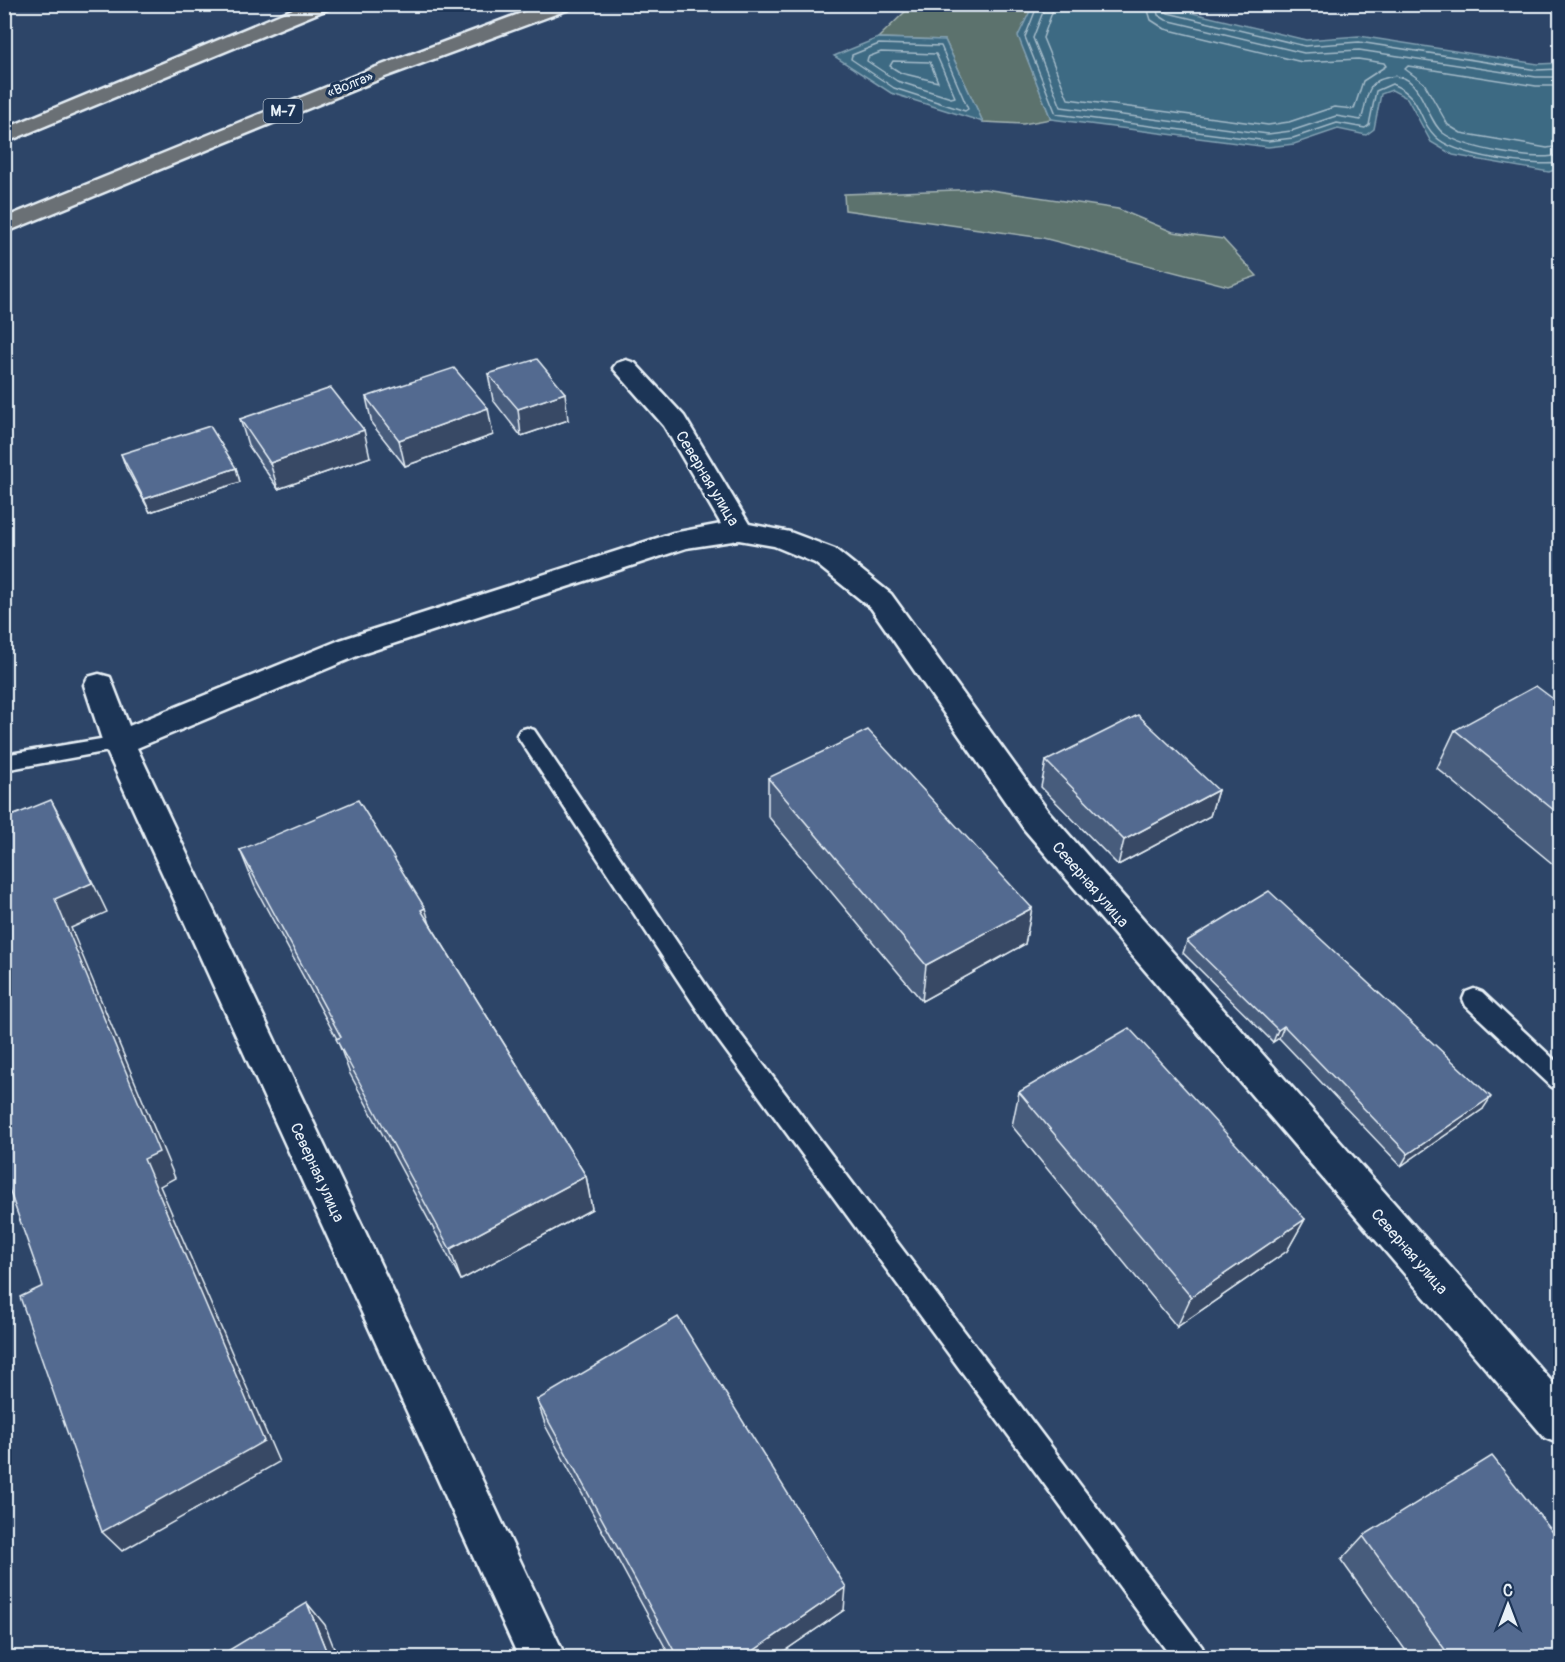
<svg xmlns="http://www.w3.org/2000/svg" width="1565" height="1662" viewBox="0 0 1565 1662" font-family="Pangolin,sans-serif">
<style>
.green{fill:#5c726d;stroke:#a2b2b2;stroke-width:1.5}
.water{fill:#3e6a83;stroke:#82a0b2;stroke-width:1.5}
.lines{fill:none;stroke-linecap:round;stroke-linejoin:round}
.shore{stroke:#a4bbc9;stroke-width:1.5}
.service-casing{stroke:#e8f1f8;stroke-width:5}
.minor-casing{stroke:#e8f1f8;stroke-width:5}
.trunk-casing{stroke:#e8f1f8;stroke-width:5}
.service{fill:#1d3557;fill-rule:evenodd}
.minor{fill:#1d3557;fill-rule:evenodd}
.trunk{fill:#6b6f75;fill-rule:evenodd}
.wall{fill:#475b7c;stroke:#e8f1f8;stroke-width:1.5}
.shaded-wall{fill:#394a65;stroke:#e8f1f8;stroke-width:1.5}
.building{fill:#526a90;stroke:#e8f1f8;stroke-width:1.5}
.labels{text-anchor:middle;stroke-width:6;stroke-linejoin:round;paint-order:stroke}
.far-street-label{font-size:14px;fill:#e8f1f8;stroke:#1d3557}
.shield{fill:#1d3557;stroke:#abb9c8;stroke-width:1.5}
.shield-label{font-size:15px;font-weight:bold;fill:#e8f1f8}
.street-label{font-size:16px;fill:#e8f1f8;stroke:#1d3557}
</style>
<rect width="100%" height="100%" fill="#2d4568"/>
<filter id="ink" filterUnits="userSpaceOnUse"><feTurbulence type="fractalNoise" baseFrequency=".0167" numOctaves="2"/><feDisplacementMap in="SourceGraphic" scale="12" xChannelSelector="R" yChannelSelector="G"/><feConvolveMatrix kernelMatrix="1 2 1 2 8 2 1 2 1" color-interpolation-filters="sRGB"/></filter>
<g filter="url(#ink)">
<g class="green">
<path d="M912,5h121l-14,32 32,82 -28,5 -40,-2 -38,-82 -67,-2z"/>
<path d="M984,189l134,20 55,23 50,7 34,37 -29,10 -185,-48 -198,-28 -1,-16z"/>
</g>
<g class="water">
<path d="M1033,5h126l147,35 53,-4 179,28 22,-1v105l-11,4 -96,-17 -22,-13 -24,-44 -15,-8 -11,4 -7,35 -8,6 -28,-6 -44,15 -26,3 -217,-28 -33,-83z"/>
<path d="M878,38l67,2 38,82 -92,-29 -57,-37z"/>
</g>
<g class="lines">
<g class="shore">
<path d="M1038,4l-13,33 31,77 212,27 25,-3 44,-15 28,5 4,-3 7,-34 16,-7c32,14 23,32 43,52 18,20 99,31 125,27"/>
<path d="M1046,4l-13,34 28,69 207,27 23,-3 45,-15 25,4c4,-10 4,-22 9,-31 4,-8 11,-10 19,-12 33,-7 35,41 54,56 21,16 92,28 117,22"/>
<path d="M1055,4l-12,34 25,61 200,26 21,-3 45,-15 20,2 9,-28 23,-15 -2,-3 -26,-4 -56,3 -137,-33 -14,-9 -5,-16"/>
<path d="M1156,4l2,11 8,5 138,33 55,-3 177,27h24"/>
<path d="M1163,4l1,6 4,3 137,33 54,-4 178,28 23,-1"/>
<path d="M879,44l62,2 27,63 -3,2 -71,-23 -43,-29 1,-4z"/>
<path d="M881,52l55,2 19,43 -4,1 -54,-17 -30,-20 1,-4z"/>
<path d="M893,61l37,1 8,20 -37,-9 -11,-7z"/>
<path d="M1560,86h-24l-128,-20 -3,3 19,14 24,42 13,8 86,15 13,-2"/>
</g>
<g class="service-casing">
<g id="service">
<path d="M527,728l7,2 192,285 476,632 4,11h-34l-462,-629 -190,-289 -3,-5 3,-5z"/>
<path d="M119,736l7,2 3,5 -3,5 -122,22v-15z"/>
<path d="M1474,989l8,3 78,73v25l-8,-3 -86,-81 -3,-7 3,-7z"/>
</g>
</g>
<g class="minor-casing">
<path id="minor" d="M626,360l9,3 49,53 65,108 41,8 45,17 56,45 157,217 512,580v53l-15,-6 -521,-609 -153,-221 -56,-45 -41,-17 -35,-6 -53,8 -324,106 -225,94 429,910h-47l-416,-915 -19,-58 4,-8 11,-3 11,3 19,49 211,-86 333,-107 48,-9 -57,-98 -51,-58 4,-5z"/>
</g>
<g class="trunk-casing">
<g id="trunk">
<path d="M305,4h27l-2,4 -326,135v-14z"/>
<path d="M546,4h28l-2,4 -187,69 -381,156v-15l367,-149z"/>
</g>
</g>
<use href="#service" class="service"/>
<use href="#minor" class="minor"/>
<use href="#trunk" class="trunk"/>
</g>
<g class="wall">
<path d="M488,374l80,46 -47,16 -28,-36z"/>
<path d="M366,397l127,38 -88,31 -33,-42z"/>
<path d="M240,419l130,38 -92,32 -30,-44z"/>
<path d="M121,454l115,14 4,14 -90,30 -24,-44z"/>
<path d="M1560,704v166l-123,-102 18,-38z"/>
<path d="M1046,761l172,29 -8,26 -92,49 -77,-78z"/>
<path d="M768,778l264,130 -7,36 -103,57 -154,-185z"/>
<path d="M240,850l190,74 156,252 6,33 -131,71 -111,-206 -13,-35 -82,-152z"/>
<path d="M1187,941l296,168 -82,57 -122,-128 -6,4 -90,-89z"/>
<path d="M1019,1092l286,127 -18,32 -110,76 -165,-201z"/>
<path d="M537,1400l307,210 -70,48h-103l-125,-231z"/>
<path d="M1363,1536l197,122h-149l-70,-98z"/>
</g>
<g class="shaded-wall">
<path d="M565,393l3,27 -47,16 -3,-27z"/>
<path d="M488,408l5,27 -88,31 -6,-26z"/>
<path d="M364,430l6,27 -92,32 -8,-26z"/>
<path d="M236,468l4,14 -90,30 -6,-13z"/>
<path d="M1218,790l-8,26 -92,49 6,-25z"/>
<path d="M51,800l16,29 40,83 -36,16 104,250 -15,8 119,276 -157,89 -20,-19 42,-373 -89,-260z"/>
<path d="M425,908l11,36 -15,-34z"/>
<path d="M1032,908l-7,36 -103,57 4,-36z"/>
<path d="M1284,1026l-5,12 -6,4 5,-12z"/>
<path d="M1491,1097l-8,12 -82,57 7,-12z"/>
<path d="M586,1176l6,33 -131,71 -11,-31z"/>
<path d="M1305,1219l-18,32 -110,76 14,-30z"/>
<path d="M846,1587l-2,23 -70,48h-31z"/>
<path d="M307,1603l18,22 13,33h-9z"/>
</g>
<g class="building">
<path d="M537,359l28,34 -47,16 -30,-35z"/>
<path d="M454,368l34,40 -89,32 -33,-43z"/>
<path d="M331,388l33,42 -94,33 -30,-44z"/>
<path d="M210,426l26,42 -92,31 -23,-45z"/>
<path d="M1536,686l24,18v111l-105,-85z"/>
<path d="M1138,715l80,75 -94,50 -78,-79z"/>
<path d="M868,730l164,178 -106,57 -158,-187z"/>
<path d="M51,800l41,83 -37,16 104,253 -15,7 120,282 -162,91 -82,-235 23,-11 -39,-111v-356z"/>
<path d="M358,800l67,108 -4,2 165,266 -136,73 -114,-210 5,-2 -101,-187z"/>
<path d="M1269,891l222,206 -83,57 -124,-128 -6,4 -91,-89z"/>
<path d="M1129,1028l176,191 -114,78 -172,-205z"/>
<path d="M678,1317l168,270 -103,71h-65l-141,-258z"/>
<path d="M1492,1456l68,85v117h-109l-88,-122z"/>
<path d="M307,1603l22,55h-113z"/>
</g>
</g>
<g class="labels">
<g class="far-street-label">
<text transform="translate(350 84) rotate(-22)" y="5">«Волга»</text>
</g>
<rect class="shield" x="263.5" y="99" width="39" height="24" rx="4.5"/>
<g class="shield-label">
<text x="283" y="116">М-7</text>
</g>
<g class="street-label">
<text transform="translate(708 478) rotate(59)" y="6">Северная улица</text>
<text transform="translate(1091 884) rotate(49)" y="6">Северная улица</text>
<text transform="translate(318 1172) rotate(65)" y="6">Северная улица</text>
<text transform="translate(1410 1251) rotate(49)" y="6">Северная улица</text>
</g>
</g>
<rect width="1565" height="1662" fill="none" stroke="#1d3557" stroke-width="24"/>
<rect x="12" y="12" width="1541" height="1638" fill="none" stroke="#e8f1f8" stroke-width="2" filter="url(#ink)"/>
<g transform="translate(1508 1605)" stroke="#1d3557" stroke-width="4.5" paint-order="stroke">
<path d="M0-4.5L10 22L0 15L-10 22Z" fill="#e8f1f8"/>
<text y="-9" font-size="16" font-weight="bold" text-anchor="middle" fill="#e8f1f8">С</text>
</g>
</svg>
